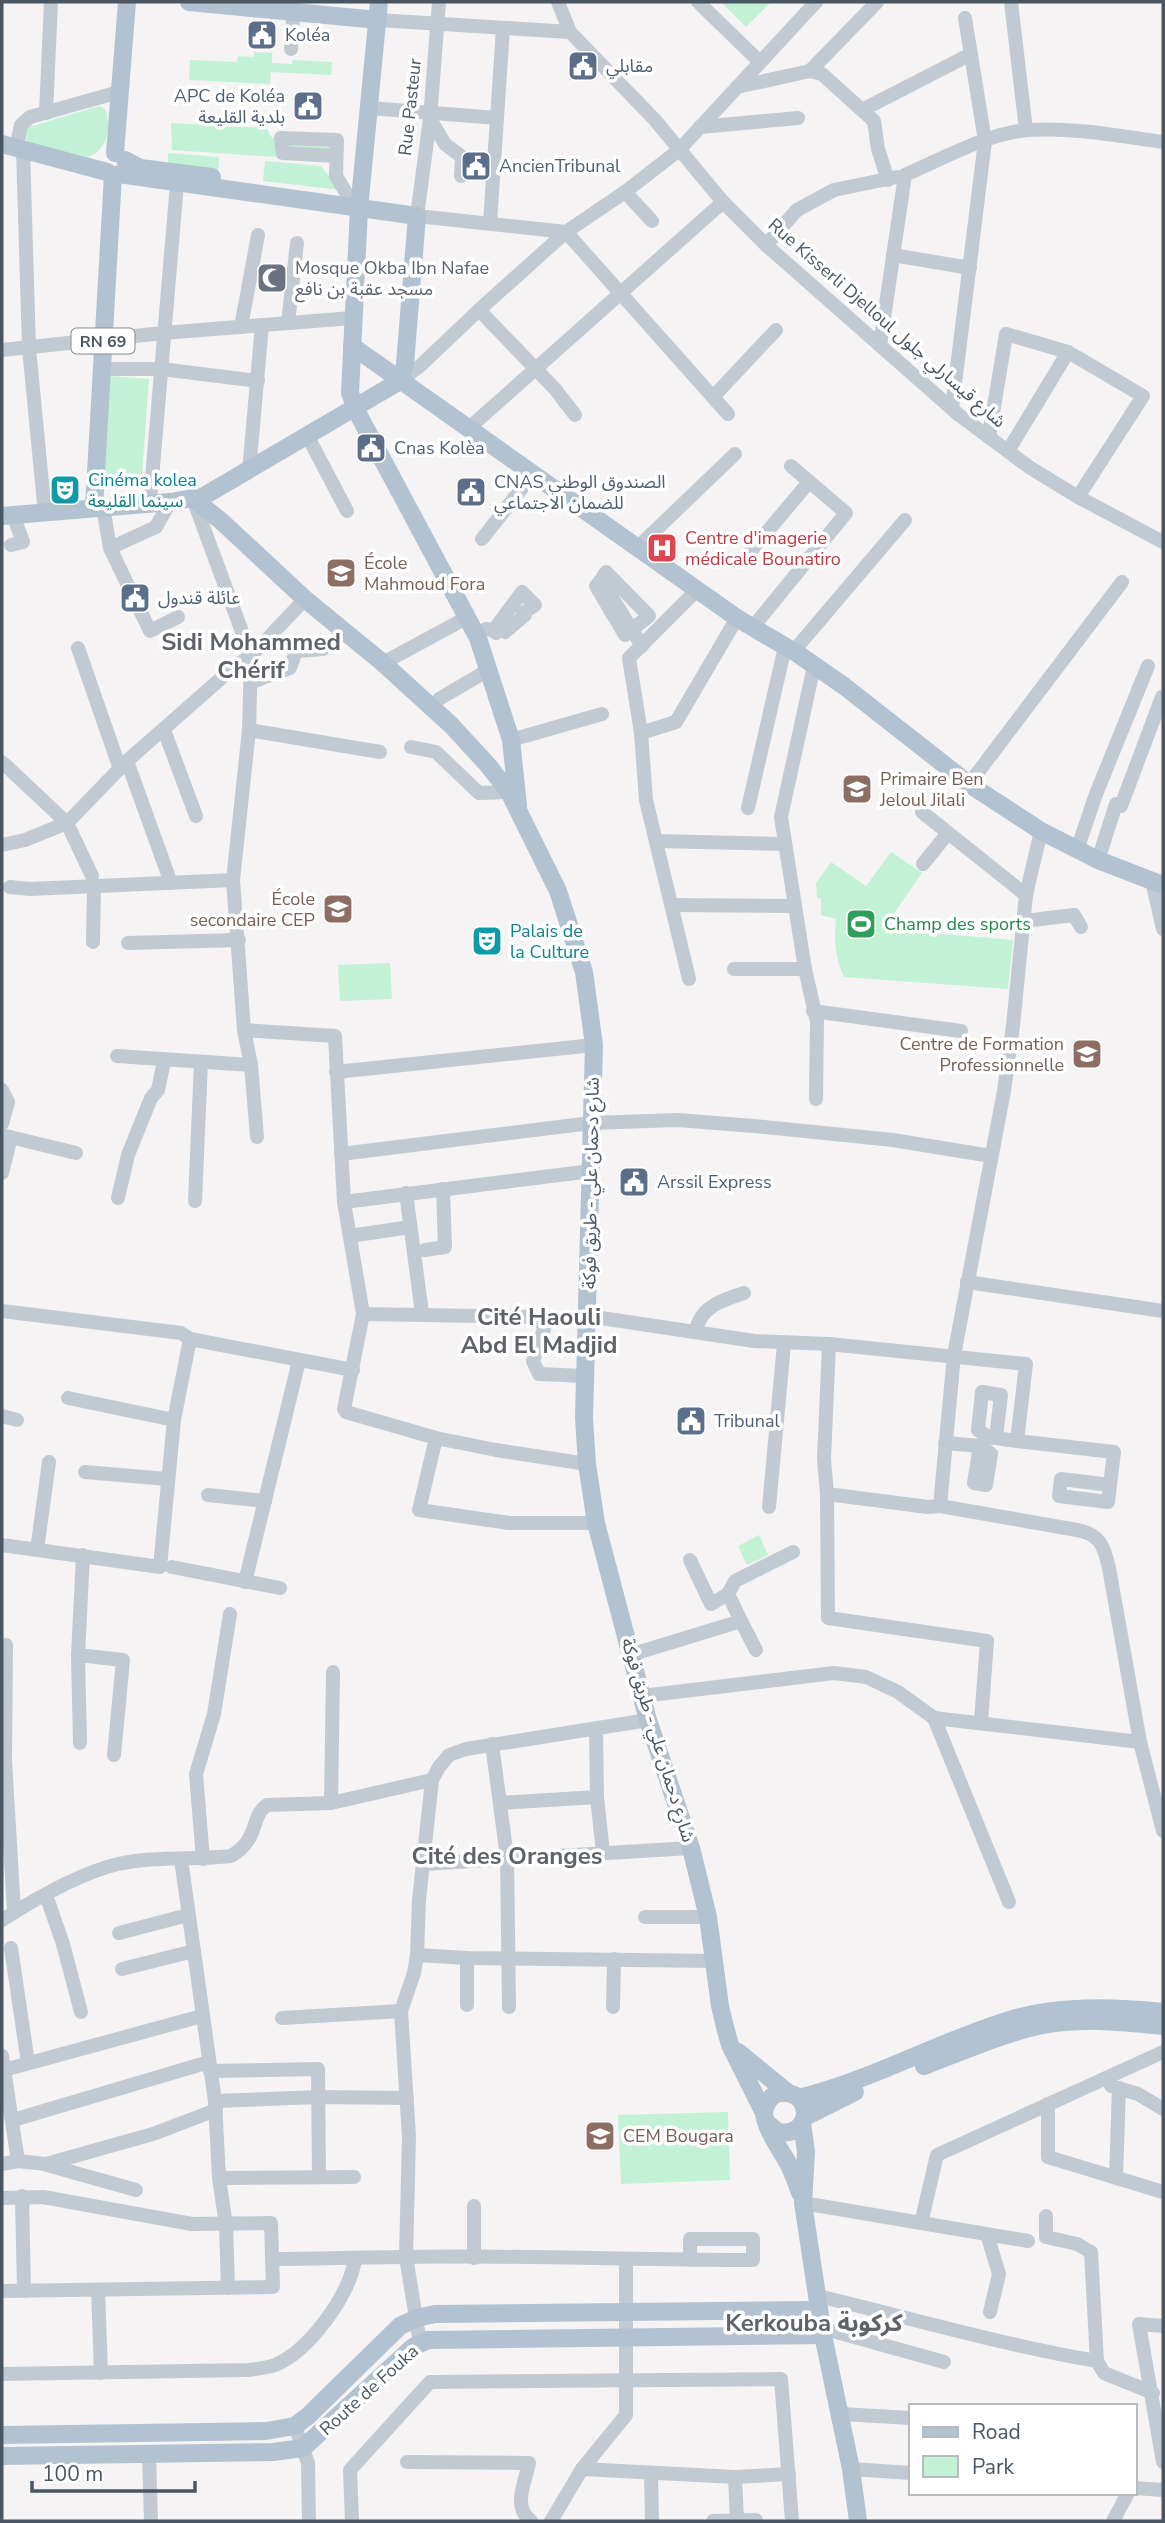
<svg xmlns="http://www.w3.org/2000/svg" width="1165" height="2523" viewBox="0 0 1165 2523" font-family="'Nunito Sans','Noto Sans Arabic',sans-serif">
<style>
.green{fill:#c3f1d5}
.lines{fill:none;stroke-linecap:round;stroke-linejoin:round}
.minor{stroke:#c1cad2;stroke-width:14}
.major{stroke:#b3c2d1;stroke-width:18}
.labels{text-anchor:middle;stroke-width:7;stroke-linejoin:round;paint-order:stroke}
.shield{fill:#fff;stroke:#808990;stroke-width:2}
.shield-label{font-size:16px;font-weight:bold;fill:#4a5661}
.service-label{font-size:18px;fill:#4e5e75;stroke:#fff;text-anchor:start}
.street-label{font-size:18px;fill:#4a5661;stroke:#fff}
.worship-label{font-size:18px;fill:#5b616d;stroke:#fff;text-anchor:start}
.culture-label{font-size:18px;fill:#0d838f;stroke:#fff;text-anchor:start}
.health-label{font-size:18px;fill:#be3a42;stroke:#fff;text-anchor:start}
.education-label{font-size:18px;fill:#785e54;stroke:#fff;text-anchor:start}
.leisure-label{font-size:18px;fill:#27864d;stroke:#fff;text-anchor:start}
.district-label{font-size:24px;font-weight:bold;fill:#5f6368;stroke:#fff}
</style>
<rect width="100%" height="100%" fill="#f5f3f3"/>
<g class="green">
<path d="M721,2h50l-25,25z"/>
<path d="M254,52l18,1v10l20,1 1,-4 39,2 -1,13 -60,-3 -1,12 -81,-4 1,-20 47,2 1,-6 16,1z"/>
<path d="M99,106l6,3c7,18 3,42 -18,48l-57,-14 -5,-4 1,-9 3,-3z"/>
<path d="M171,123l95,5 6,10 59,2 3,21 -162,-11z"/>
<path d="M168,153l51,4 -1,15 -50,-5z"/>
<path d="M265,161l56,5 19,24 -77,-9z"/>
<path d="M110,376l39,3 -8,109 -39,-3z"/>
<path d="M891,852l31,21 -39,56 130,11 -5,49 -164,-12c-9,-19 -10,-37 -8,-58l-15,-4v-16l-4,-2 -1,-14 15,-21 35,24z"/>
<path d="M390,963l2,36 -52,2 -2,-36z"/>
<path d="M759,1535l9,20 -21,10 -9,-19z"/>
<path d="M728,2112l2,68 -109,4 -3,-69z"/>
</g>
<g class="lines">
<g class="minor">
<path d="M439,2l-9,117 -13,97 149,16 162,182"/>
<path d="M558,2l12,30 85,88 68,82 43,43 193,170 70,52 49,30 85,45"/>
<path d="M698,2l62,60"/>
<path d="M1011,2l15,128"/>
<path d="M378,20l192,12"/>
<path d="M291,49l3,-47"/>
<path d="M810,71l67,-69"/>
<path d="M737,87l73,-16 12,3 52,47 4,28 10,31"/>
<path d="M369,108l128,10"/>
<path d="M862,110l109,-56"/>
<path d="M46,113l5,-111"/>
<path d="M430,119l15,25 17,13 -1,19"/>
<path d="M700,127l98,-9"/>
<path d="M16,148l5,-23 9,-8 89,-25"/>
<path d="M23,150l6,198 16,166"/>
<path d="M336,156l-53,-3 -2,-15 56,2v1l-1,35 12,20"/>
<path d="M625,192l27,29"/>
<path d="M490,223l13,-195"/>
<path d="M766,245l31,-35 37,-20 63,-13"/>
<path d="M893,255l77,13"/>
<path d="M479,310l76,79 20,26"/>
<path d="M288,323l9,-80"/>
<path d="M241,327l17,-92"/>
<path d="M880,345l25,-170c37,-16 83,-42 123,-45 45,-3 91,6 135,12"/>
<path d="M2,350l161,-17 189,-15"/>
<path d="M102,369h59l97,12"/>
<path d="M400,381l21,-16 58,-55 87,-78 59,-40 54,-42 137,-148"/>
<path d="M713,397l63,-67"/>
<path d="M952,408l33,-267 -20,-123"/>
<path d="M469,428l254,-226"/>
<path d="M308,437l39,74"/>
<path d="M989,437l17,-103 62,18 75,44 -65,101"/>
<path d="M1008,451l60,-99"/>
<path d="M249,471l13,-146"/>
<path d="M150,502l28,-330"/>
<path d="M103,507l7,41 46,-21 14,-25"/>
<path d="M482,539l51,-65"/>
<path d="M11,545l12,-3 -10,-27"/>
<path d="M110,548l40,83 28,-14"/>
<path d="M637,548l98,-94"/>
<path d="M750,552l59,-70"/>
<path d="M601,580l5,-8 43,44 -24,19 -29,-49 5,-6 41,66"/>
<path d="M753,627l93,-114 -55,-47"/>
<path d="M476,635l10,-6 8,1 28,-38 13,13 -12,8 2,2 -20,17 -4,-3 -5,4 -2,-3"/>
<path d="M78,648l42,121"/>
<path d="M793,652l112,-132"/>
<path d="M383,663l85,-46"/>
<path d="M814,666l-33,151 24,152 12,53 -1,77"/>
<path d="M252,682l38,-14 6,-17 27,-2"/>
<path d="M439,699l51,-30"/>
<path d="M164,730l32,86"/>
<path d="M249,730l131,22"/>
<path d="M641,733l35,-11 61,-104"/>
<path d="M511,740l91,-26"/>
<path d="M411,747l25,5 43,41 30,-1"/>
<path d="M127,761l44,122"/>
<path d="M2,762l65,61 25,53"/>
<path d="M969,784l153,-202"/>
<path d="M748,808l37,-161"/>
<path d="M922,812l104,83"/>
<path d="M656,841l129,3"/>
<path d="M2,845l23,-5 42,-17 60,-62 107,-94 17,-11 54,-57"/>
<path d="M1077,850l19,-56 52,-128"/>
<path d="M1098,860l18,-56 5,2 41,-109"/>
<path d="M923,864l25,-31"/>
<path d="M1152,881l11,48"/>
<path d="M10,887l20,2 203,-9"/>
<path d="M672,905l123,1"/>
<path d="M1024,921l50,-6 7,12"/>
<path d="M93,942l1,-56"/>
<path d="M128,943l111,-3"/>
<path d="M734,969h71"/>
<path d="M689,979l-43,-179 -5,-67 -12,-75 68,-68"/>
<path d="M813,1011l148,20"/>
<path d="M244,1030l91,6 9,166 19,112 -19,95 2,3 90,26 60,12 91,14"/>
<path d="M117,1056l134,9 -7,-35 -11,-150 16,-150 2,-74 -58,-157"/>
<path d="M251,1065l6,72"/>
<path d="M336,1072l258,-27"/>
<path d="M2,1090l6,12 -6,22"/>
<path d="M2,1135l74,18"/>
<path d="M341,1154l250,-31 86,-3 77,6 139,14 98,16"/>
<path d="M2,1173l9,-36"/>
<path d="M406,1193l16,120"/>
<path d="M118,1198l10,-43 23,-57 7,-8 6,-29"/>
<path d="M195,1201l6,-139"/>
<path d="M344,1202l247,-31"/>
<path d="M350,1236l60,-9"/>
<path d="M425,1250l20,-3 -2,-58"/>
<path d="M967,1282l196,29"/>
<path d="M2,1311l179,22 9,6 163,31"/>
<path d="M363,1314l171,3 11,9 -12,35 6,13 45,2"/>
<path d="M588,1316l166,25 75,3 197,20 -9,77 97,11 -6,50 -49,-6 2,-17 49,6"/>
<path d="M696,1331c4,-24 26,-31 48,-38"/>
<path d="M829,1344l-5,115 3,35 101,13 12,-1 137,24c23,4 27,16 32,38l31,174 23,89"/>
<path d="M68,1398l106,22"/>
<path d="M2,1416l15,4"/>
<path d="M988,1437l-10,-7 4,-38 19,3 -5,43"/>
<path d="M436,1438l-17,72 90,13h87"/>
<path d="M945,1443l35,3 8,-9 29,4"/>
<path d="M980,1446l11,8 -5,31 -12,-2z"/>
<path d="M85,1472l82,7"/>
<path d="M827,1494l1,124 159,23 -6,81"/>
<path d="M208,1495l57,6"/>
<path d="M940,1506l14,-151 50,-264 9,-65 13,-131 15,-64"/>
<path d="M769,1507l15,-163"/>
<path d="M2,1545l158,22 14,-147 16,-81"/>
<path d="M37,1550l12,-88"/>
<path d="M83,1555l-5,100 45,5 -9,95"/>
<path d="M172,1567l108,21"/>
<path d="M245,1582l54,-221"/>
<path d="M728,1594l7,-13 58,-29"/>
<path d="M741,1621l15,29"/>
<path d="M6,1645l-1,115 9,152"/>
<path d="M78,1655l2,88"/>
<path d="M630,1655l111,-34 -13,-27 -17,10 -21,-44"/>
<path d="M642,1696l192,-23 32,4 32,15 36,26 75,184"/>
<path d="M934,1718l206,24"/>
<path d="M596,1729l1,68 6,56"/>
<path d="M492,1744l15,113 2,150"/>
<path d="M331,1803l2,-131"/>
<path d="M500,1803l97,-6"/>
<path d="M181,1859l34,242 4,77 7,47 2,63"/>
<path d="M203,1859l-7,-85 18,-60 16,-100"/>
<path d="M423,1864l268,-16"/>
<path d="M46,1895l17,49 18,68"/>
<path d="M645,1917h63"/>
<path d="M2,1920c33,-21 78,-47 116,-56 36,-8 76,-4 113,-8 29,-17 19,-39 36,-51l64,-2 101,-23"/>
<path d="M119,1933l69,-18"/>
<path d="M11,1948l17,115"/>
<path d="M417,1955l50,3 248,3"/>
<path d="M467,1958v47"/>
<path d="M122,1969l72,-18"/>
<path d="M613,2007l1,-48"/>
<path d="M401,2011l13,-38 3,-18 2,-55 13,-120 7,-13 10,-12 17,-6 182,-29"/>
<path d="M282,2018l119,-7 8,126 -3,120 14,86"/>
<path d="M2,2056l16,105"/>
<path d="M4,2070l198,-54"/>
<path d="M210,2071l108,-2 1,108"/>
<path d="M1111,2086l27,8 25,15"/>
<path d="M215,2101l105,-4 87,1"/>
<path d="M1048,2104v53l115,35"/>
<path d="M13,2120l196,-58"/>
<path d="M2,2164l16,-3 28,3 107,-30 63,-24"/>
<path d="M47,2165l89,25"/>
<path d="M219,2178l135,-1"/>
<path d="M1116,2178l3,-90"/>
<path d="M22,2196l2,95"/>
<path d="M2,2198l41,-1 149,27 79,-1 2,64 -271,4"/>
<path d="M803,2203l225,38"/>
<path d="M474,2206v52"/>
<path d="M1046,2216v21l31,7 14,8 6,109"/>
<path d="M921,2223l16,-68 226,-103"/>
<path d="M987,2234l12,40 -9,38"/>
<path d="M272,2259c45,0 89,-2 134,-2 115,-2 231,3 347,3v-21h-63v21"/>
<path d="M98,2290l3,83"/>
<path d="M818,2296c92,22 185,49 279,65l7,12 49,20"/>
<path d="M1163,2326l-24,-2 24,138"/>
<path d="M822,2328l122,34"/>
<path d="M2,2374l246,-4c9,-1 19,-2 27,-5 34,-14 75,-70 80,-106"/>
<path d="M841,2414l70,4"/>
<path d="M295,2426l13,37 1,58"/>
<path d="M149,2454l2,67"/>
<path d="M407,2462l122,1c-4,20 -17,44 2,58"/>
<path d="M582,2469l153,8 54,-3"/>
<path d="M851,2469l60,4"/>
<path d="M651,2474l1,47"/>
<path d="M735,2477l2,43"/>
<path d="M1135,2488l28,2"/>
<path d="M352,2521l-2,-51 80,-88 351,-3 11,142"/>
<path d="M551,2521l31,-52 44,-54v-156"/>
<path d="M713,2521l43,-1"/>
<path d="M1113,2521l15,-28"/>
</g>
<g class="major">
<path d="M189,2l189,18"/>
<path d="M379,2l-20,207 -9,184 7,19 121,226 33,102 7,65"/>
<path d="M2,144l105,28"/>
<path d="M115,153l12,-151"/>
<path d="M125,160l15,8 72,9"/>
<path d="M119,174l298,42 -12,148 -5,17"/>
<path d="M352,346l385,272 61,36 46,32 125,98 72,47 57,29 65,25"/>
<path d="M193,499l27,21 85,79 78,64 68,62 36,39 22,28 49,99 26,81 10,73 -10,373 3,46 9,59 52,197 43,128 17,69 12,89 5,21 5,18 34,68"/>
<path d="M94,508l19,-333"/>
<path d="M2,516l168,-14 34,-6 196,-115"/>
<path d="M738,2052l49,40"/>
<path d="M924,2066c37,-14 75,-31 114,-40 40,-9 85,-4 125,0"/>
<path d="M799,2098c73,-18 139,-56 210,-78 49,-15 104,-13 154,-8"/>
<path d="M805,2117l50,-25"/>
<path d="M767,2123l11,9c33,6 36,-38 7,-39 -8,-1 -14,3 -18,10 -1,3 -3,7 -3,10 1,16 19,40 26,54 4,9 7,17 10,26"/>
<path d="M802,2123l4,29 -3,51 20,132 28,134 7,52"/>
<path d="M2,2435l264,-4 29,-5 13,-10 92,-90 17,-8 18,-4 384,-4"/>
<path d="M2,2456l271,-4 30,-4 110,-101 15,-7 395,-5"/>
</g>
</g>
<defs>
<g id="civic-square" transform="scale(1.575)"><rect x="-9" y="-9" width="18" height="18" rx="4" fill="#5c6f8a" stroke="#fff"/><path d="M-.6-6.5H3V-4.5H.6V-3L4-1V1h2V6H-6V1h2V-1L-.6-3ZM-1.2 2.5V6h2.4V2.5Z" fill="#fff"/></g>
<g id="mosque-square" transform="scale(1.575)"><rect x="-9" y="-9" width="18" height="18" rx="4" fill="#6b7280" stroke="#fff"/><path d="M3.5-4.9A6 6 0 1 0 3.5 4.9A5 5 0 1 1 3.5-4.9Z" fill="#fff"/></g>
<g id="theatre-square" transform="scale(1.575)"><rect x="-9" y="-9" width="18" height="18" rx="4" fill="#0f9aa8" stroke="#fff"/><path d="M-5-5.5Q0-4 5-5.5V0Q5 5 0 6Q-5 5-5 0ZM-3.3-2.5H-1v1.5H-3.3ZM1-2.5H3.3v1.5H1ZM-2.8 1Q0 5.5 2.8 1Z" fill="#fff"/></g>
<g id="hospital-square" transform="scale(1.575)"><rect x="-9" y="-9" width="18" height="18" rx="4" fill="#e0444e" stroke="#fff"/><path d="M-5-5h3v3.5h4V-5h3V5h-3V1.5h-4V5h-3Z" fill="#fff"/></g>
<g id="school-square" transform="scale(1.575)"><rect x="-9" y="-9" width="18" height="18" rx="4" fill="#8d6e63" stroke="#fff"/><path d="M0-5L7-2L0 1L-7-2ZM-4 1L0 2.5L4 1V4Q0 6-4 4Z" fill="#fff"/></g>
<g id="stadium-square" transform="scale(1.575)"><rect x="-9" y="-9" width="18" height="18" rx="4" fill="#2e9e5b" stroke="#fff"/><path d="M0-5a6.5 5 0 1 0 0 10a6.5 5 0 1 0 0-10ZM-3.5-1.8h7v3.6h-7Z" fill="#fff"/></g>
<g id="university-square" transform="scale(1.575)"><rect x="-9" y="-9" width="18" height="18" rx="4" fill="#8d6e63" stroke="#fff"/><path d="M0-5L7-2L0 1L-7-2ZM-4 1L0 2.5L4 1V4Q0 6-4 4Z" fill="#fff"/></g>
</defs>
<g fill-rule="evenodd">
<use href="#civic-square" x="262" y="35"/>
<use href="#civic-square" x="583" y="66"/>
<use href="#civic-square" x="308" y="106"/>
<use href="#civic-square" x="476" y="166"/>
<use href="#mosque-square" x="272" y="278"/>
<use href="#civic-square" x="371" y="448"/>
<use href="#theatre-square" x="65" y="490"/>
<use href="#civic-square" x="471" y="492"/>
<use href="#hospital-square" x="662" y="548"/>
<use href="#school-square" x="341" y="573"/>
<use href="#civic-square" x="135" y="598"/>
<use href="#school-square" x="857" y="789"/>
<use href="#school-square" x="338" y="909"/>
<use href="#stadium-square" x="861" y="924"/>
<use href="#theatre-square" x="487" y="941"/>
<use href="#university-square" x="1087" y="1054"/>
<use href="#civic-square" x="634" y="1182"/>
<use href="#civic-square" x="691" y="1421"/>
<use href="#school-square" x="600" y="2136"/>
</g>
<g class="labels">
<rect class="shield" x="71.5" y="328.5" width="63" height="25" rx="5"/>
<g class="shield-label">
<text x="103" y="347">RN 69</text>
</g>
<g class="service-label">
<text x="285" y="41">Koléa</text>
<text x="606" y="72">مقابلي</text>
<text x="285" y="102" text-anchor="end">APC de Koléa<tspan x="285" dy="21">بلدية القليعة</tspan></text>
<text x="499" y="172">AncienTribunal</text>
<text x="394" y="454">Cnas Kolèa</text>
<text x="494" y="488">CNAS الصندوق الوطني<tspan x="494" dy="21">للضمان الاجتماعي</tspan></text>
<text x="158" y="604">عائلة قندول</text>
<text x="657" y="1188">Arssil Express</text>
<text x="714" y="1427">Tribunal</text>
</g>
<g class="street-label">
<text transform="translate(410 107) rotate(-84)" y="6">Rue Pasteur</text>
<text transform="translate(887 323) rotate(41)" y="6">Rue Kisserli Djelloul شارع قيسارلي جلول</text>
<text transform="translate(591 1183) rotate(-89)" y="6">شارع دحمان علي - طريق فوكة</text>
<text transform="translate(658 1740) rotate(73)" y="6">شارع دحمان علي - طريق فوكة</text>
<text transform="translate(369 2390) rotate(-42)" y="6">Route de Fouka</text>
</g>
<g class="worship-label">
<text x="295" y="274">Mosque Okba Ibn Nafae<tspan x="295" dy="21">مسجد عقبة بن نافع</tspan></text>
</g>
<g class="culture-label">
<text x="88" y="486">Cinéma kolea<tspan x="88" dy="21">سينما القليعة</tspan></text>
<text x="510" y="937">Palais de<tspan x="510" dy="21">la Culture</tspan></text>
</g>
<g class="health-label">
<text x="685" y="544">Centre d'imagerie<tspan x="685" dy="21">médicale Bounatiro</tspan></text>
</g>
<g class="education-label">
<text x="364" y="569">École<tspan x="364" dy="21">Mahmoud Fora</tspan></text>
<text x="880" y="785">Primaire Ben<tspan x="880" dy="21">Jeloul Jilali</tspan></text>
<text x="315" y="905" text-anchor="end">École<tspan x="315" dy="21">secondaire CEP</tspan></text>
<text x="1064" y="1050" text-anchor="end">Centre de Formation<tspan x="1064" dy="21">Professionnelle</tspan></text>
<text x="623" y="2142">CEM Bougara</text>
</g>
<g class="leisure-label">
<text x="884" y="930">Champ des sports</text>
</g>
<g class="district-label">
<text x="251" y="650">Sidi Mohammed<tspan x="251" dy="28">Chérif</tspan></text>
<text x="539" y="1325">Cité Haouli<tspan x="539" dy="28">Abd El Madjid</tspan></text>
<text x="507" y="1864">Cité des Oranges</text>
<text x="814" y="2331">Kerkouba كركوبة</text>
</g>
</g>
<rect width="1165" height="2523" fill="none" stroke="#4a5661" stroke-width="7"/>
<rect x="909" y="2404" width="228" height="91" fill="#ffffff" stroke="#b7bbc0" stroke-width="2"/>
<rect x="923" y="2427" width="35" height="10" fill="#b3c2d1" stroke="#b7bbc0" stroke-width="2"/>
<text x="972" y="2439" font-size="21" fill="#4a5661">Road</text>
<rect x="923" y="2456" width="35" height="21" fill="#c3f1d5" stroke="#b7bbc0" stroke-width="2"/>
<text x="972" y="2474" font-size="21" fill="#4a5661">Park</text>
<path d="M32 2481v10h163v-10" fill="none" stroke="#4a5661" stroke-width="3.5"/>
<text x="42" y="2481" font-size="21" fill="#4a5661" stroke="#ffffff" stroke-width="5" paint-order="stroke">100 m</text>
</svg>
